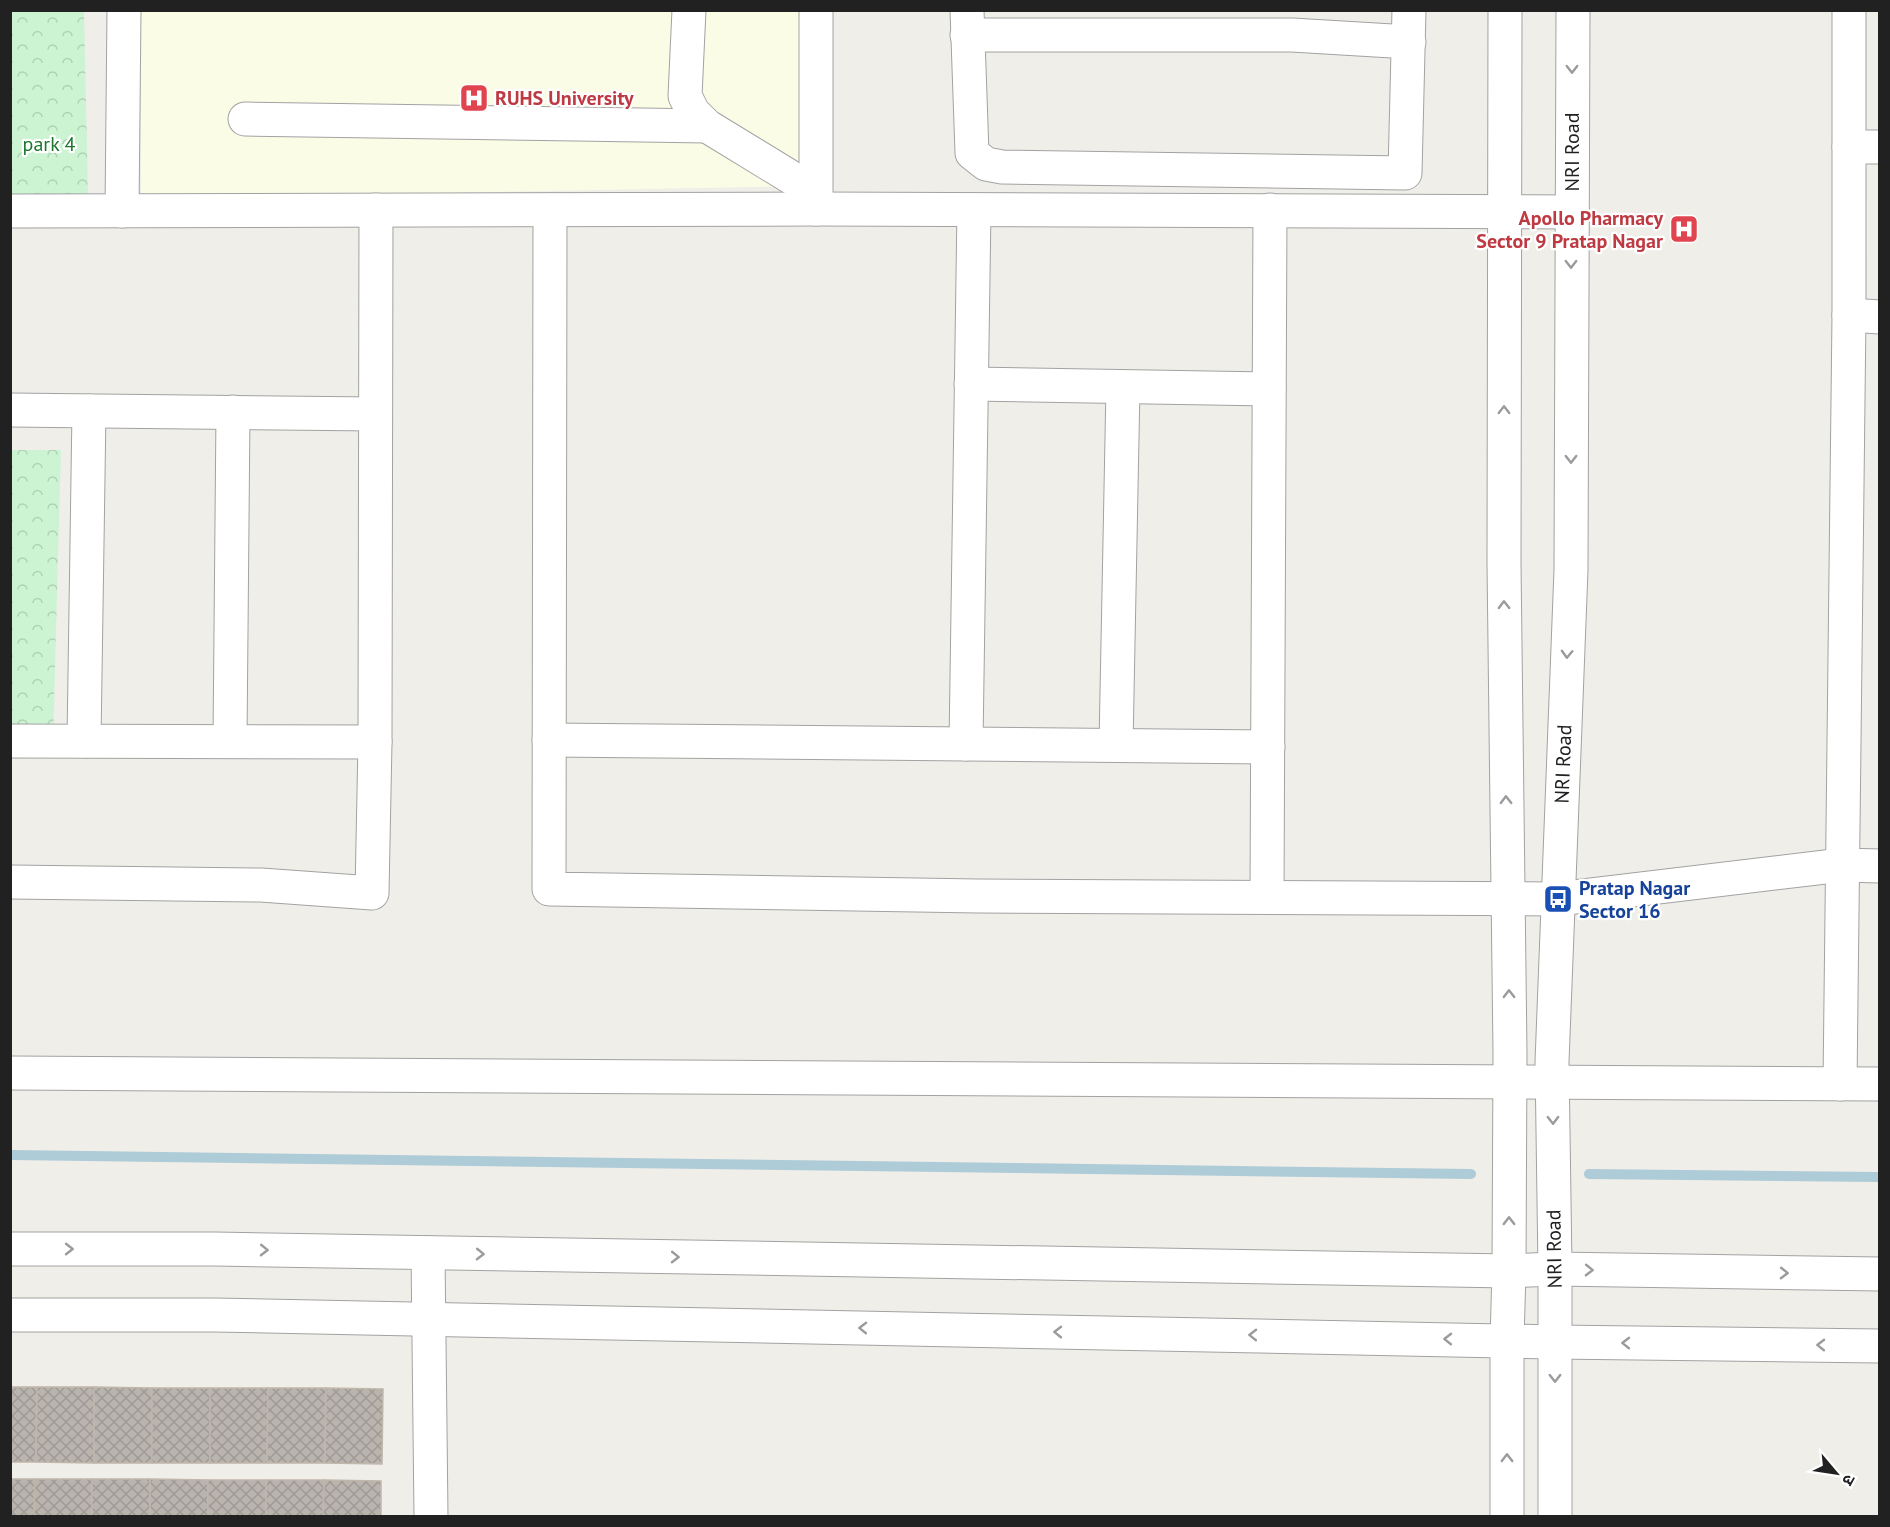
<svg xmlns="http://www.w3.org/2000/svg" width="1890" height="1527" viewBox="0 0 1890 1527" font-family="'PT Sans','Noto Sans Devanagari',sans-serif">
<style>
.education{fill:#fafce6}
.park{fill:url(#park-crowns)}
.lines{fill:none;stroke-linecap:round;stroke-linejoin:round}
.stream{stroke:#aecbd8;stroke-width:10}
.building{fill:url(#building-cross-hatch);stroke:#c0b7ac;stroke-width:1.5}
.minor-casing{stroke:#a2a2a2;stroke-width:35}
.minor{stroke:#fff;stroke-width:33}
.oneway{stroke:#9b9b9b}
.labels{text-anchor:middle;stroke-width:4.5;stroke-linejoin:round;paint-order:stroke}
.health-label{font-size:20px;font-weight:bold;fill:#be3a42;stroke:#fff;text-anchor:start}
.park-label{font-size:20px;fill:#19752a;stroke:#fff}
.street-label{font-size:20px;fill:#212121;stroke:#fff}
.transit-label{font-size:20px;font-weight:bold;fill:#164399;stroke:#fff;text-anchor:start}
</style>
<defs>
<pattern id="park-crowns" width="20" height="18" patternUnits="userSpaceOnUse" patternTransform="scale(1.5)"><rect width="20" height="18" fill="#ccf4d3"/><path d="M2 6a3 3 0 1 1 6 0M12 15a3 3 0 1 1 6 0" fill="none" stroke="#afd1b5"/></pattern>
<pattern id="building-cross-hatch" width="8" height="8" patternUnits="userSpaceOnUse" patternTransform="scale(1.5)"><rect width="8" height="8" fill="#b9b4ae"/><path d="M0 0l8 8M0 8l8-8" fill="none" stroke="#9f9a95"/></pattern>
</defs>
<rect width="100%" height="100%" fill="#f0eee9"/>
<path class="education" d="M141,11h668l-3,175 -665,13z"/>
<g class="park">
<path d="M11,11h73l4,185 -77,-2z"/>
<path d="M10,450h51l-8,291 -42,-3z"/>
</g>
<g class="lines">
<g class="stream">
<path d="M10,1155l1461,19"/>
<path d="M1589,1174l291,3"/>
</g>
</g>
<g class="building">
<path d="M10,1387h27l-1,75h-26z"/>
<path d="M37,1387h57v76l-58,-1z"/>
<path d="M94,1387l58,1v75h-58z"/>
<rect x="152" y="1388" width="58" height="75"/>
<path d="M210,1388h58l-1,75h-57z"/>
<path d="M268,1388h58l-1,75h-58z"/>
<path d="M326,1388l57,1 -1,75 -57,-1z"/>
<path d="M10,1479h25l-1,37h-24z"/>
<path d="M35,1479h57v37h-58z"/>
<rect x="92" y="1479" width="58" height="37"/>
<path d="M150,1479l58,1v36h-58z"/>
<rect x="208" y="1480" width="58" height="36"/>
<path d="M266,1480h58l-1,36h-57z"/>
<path d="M324,1480l57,1v35h-58z"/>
</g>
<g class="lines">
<g class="minor-casing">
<g id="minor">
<path d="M689,10l-4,86 8,16 14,14 108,66"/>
<path d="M967,10l5,143 14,11 16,3 403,6 4,-163"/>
<path d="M1505,10l-1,553 6,490 -1,218 -2,69v176"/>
<path d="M967,35h325l117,7"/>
<path d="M245,119l462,7"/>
<path d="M1849,147h31"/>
<path d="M816,209v-199"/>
<path d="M550,210l-1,679 429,7 580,3 284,-34 38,1"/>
<path d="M10,211l806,-2 756,3"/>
<path d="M122,211l2,-201"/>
<path d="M1849,315l31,2"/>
<path d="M971,384l298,5"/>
<path d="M10,410l365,4"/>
<path d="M549,740l719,7"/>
<path d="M10,741l365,1"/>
<path d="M84,741l5,-330"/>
<path d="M230,741l3,-329"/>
<path d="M966,744l8,-534"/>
<path d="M1116,745l7,-358"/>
<path d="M10,882l251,3 111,8 3,-151 1,-532"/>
<path d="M1267,897l3,-687"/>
<path d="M10,1073l1870,11"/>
<path d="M1840,1084l9,-769v-305"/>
<path d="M10,1249h205l1294,22 46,-2 325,5"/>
<path d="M428,1253l3,263"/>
<path d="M10,1315h204l1341,27 325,4"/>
<path d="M1555,1516v-247l-3,-207 19,-492 2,-560"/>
</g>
</g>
<use href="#minor" class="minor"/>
</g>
<defs><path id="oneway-chevron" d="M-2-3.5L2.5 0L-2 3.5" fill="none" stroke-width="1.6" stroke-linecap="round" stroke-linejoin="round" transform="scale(1.5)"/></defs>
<g class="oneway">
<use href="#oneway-chevron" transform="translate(1572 69) rotate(90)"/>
<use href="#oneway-chevron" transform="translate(1571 264) rotate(90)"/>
<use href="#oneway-chevron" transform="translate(1504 410) rotate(-90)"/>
<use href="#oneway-chevron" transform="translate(1571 459) rotate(90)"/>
<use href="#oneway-chevron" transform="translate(1504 605) rotate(-91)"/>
<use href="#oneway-chevron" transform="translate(1567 654) rotate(92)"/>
<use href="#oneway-chevron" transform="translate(1506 800) rotate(-91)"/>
<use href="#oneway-chevron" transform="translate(1509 994) rotate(-91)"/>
<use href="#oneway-chevron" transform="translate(1553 1120) rotate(89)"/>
<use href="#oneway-chevron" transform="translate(1509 1221) rotate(-90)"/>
<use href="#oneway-chevron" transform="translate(69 1249)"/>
<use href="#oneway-chevron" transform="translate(264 1250) rotate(1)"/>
<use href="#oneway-chevron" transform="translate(480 1254) rotate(1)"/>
<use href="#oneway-chevron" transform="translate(675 1257) rotate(1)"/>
<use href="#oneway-chevron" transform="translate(1589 1270) rotate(1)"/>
<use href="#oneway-chevron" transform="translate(1784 1273) rotate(1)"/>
<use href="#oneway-chevron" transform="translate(863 1328) rotate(-179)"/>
<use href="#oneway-chevron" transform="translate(1058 1332) rotate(-179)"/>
<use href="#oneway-chevron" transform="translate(1253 1335) rotate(-179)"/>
<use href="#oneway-chevron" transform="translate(1448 1339) rotate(-179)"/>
<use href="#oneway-chevron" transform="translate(1626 1343) rotate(-179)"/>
<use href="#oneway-chevron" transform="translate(1821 1345) rotate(-179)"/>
<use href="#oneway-chevron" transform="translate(1555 1378) rotate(90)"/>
<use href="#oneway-chevron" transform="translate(1507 1458) rotate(-90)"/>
</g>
<defs>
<g id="hospital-square" transform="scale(1.5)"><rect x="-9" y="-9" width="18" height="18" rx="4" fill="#e0444e" stroke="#fff"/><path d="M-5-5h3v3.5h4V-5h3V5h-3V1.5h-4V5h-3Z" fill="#fff"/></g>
<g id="bus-square" transform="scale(1.5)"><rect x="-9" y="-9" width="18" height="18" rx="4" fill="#1a4fb4" stroke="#fff"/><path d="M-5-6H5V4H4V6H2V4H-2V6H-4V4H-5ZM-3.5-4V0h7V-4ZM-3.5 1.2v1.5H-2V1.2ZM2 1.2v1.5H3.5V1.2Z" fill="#fff"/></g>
</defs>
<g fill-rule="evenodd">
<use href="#hospital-square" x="474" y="98"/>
<use href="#hospital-square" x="1684" y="229"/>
<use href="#bus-square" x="1558" y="899"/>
</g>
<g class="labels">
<g class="health-label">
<text x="495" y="105">RUHS University</text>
<text x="1663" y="225" text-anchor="end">Apollo Pharmacy<tspan x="1663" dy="23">Sector 9 Pratap Nagar</tspan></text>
</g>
<g class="park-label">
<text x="49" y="151">park 4</text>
</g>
<g class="street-label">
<text transform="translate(1572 152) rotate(-90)" y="7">NRI Road</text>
<text transform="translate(1563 764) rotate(-88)" y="7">NRI Road</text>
<text transform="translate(1554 1249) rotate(-91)" y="7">NRI Road</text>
</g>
<g class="transit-label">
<text x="1579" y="895">Pratap Nagar<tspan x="1579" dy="23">Sector 16</tspan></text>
</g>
</g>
<rect width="1890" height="1527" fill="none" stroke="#212121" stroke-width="24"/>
<g transform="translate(1836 1473) rotate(119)" stroke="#ffffff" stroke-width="4.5" paint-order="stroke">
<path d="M0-4.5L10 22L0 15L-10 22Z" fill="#212121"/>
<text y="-9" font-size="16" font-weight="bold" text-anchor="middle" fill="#212121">उ</text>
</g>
</svg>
